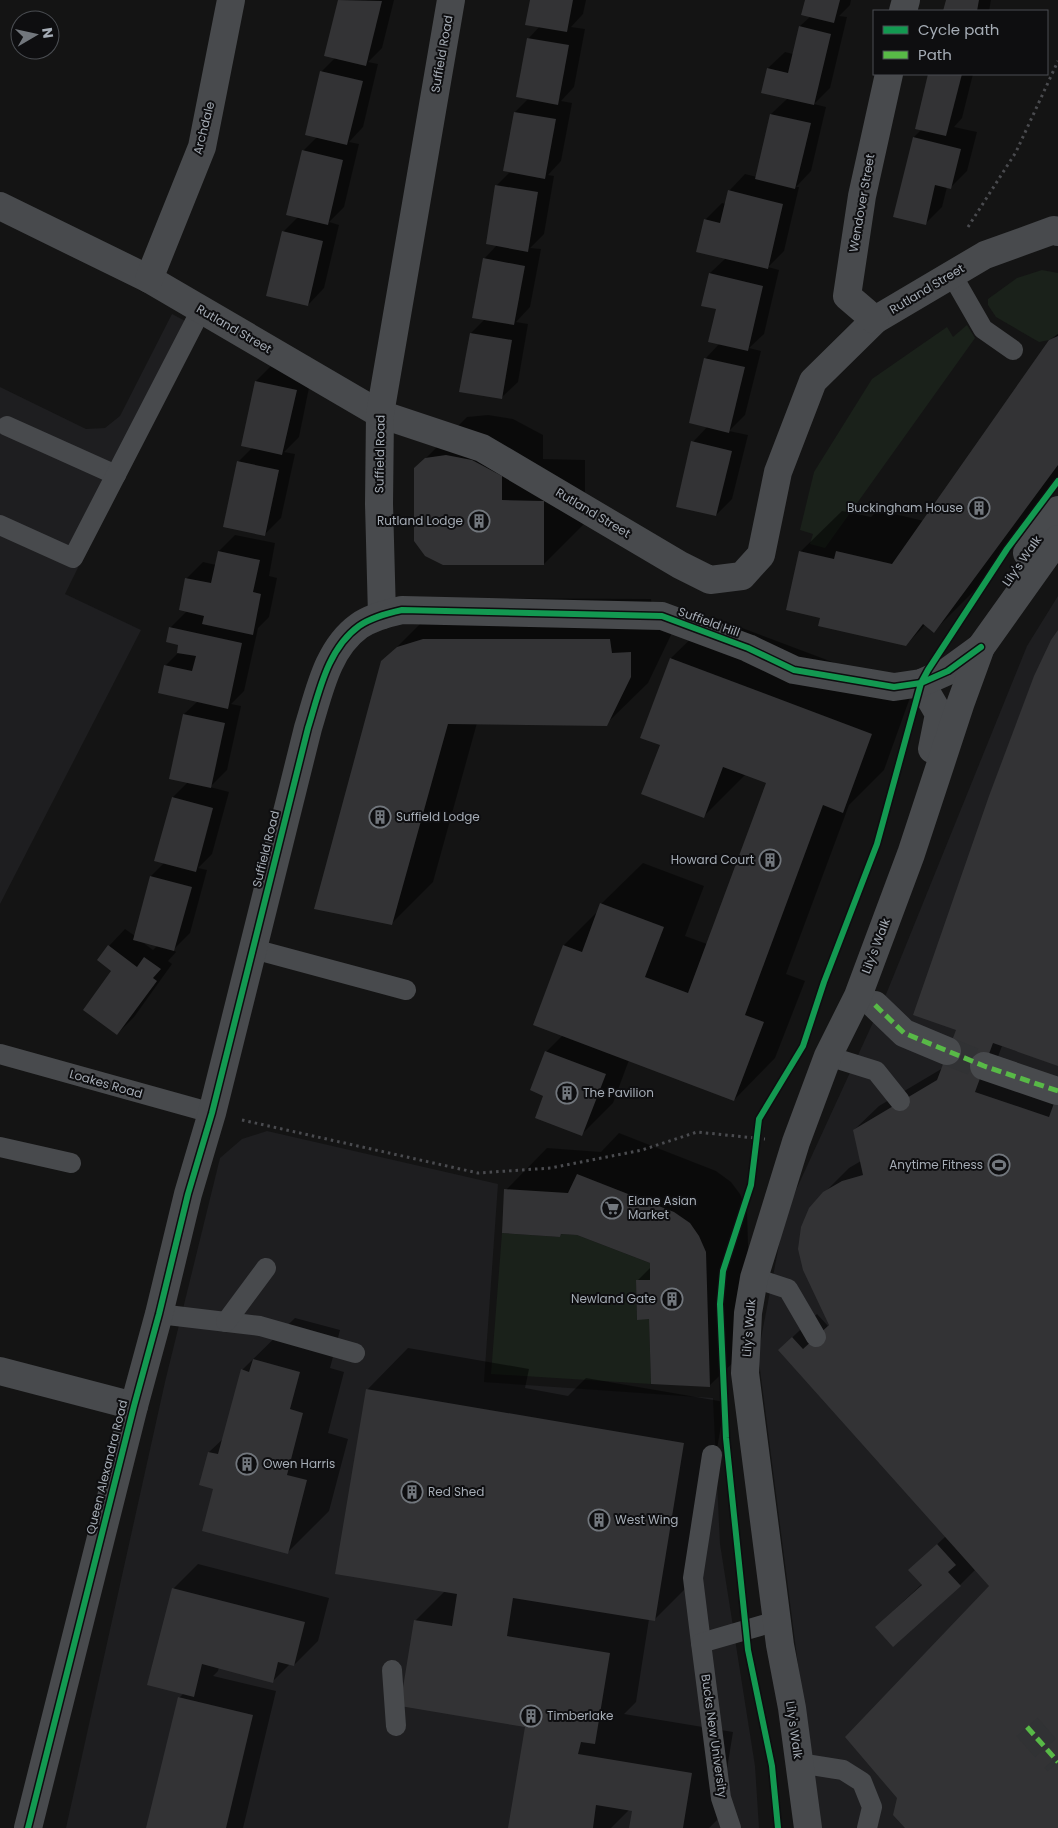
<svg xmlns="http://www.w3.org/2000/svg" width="1058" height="1828" viewBox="0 0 1058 1828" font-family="Poppins,sans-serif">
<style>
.built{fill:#1e1e20}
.green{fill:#1a211a}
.shadow{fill:#0007;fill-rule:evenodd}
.building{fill:#333335}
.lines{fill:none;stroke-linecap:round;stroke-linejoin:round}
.pedestrian-tunnel{stroke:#313234;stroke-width:28;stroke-dasharray:28 14;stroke-linecap:butt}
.path{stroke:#4a4b4f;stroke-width:3;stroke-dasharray:2.5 4;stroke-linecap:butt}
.service{stroke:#484a4d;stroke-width:20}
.pedestrian{stroke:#484a4d;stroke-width:28}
.minor{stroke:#484a4d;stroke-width:28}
.tertiary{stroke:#484a4d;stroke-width:28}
.quiet{stroke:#58b947;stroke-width:5;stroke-dasharray:10 5;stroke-linecap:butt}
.cycleway-casing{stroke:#0e0e10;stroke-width:9}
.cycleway{stroke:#139951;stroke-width:6}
.labels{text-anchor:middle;stroke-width:4;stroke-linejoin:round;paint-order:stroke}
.street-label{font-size:12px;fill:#a5acb5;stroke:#0e0e10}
.poi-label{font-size:12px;fill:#a5acb5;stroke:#0e0e10;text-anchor:start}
</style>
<rect width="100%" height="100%" fill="#141414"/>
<g class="built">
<path d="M172,314l30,16 -7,1 -130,263 76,36 -141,274v-517l86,42 19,-1 15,-12z"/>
<path d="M1058,596v1232h-239l-61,-474 27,-140 102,-222 140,-346z"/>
<path d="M267,1131l231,53 -14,198 229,16 7,146 35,222 4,62h-693l99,-446 55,-224 22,-19z"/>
</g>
<g class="green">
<path d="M1042,270l16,3v61l-9,6 -10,2 -43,-25 -8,-12v-6l29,-21z"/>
<path d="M967,325l8,13 -150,210 -15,-4 3,-10 -13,-4 14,-58 58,-93 75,-52 6,10z"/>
<path d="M502,1233l58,4 1,-3 16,1 73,28v17h-14l1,39h12l2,65 -160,-10z"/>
</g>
<g class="shadow">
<path d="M339,0h55l-12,48 -14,14 10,2 -15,63 -14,15 10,2 -15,63 -15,15 10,3 -15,63 -16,17 -25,-73 15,-15 5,-66 14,-14 -11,-3 16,-63 13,-13 -9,-3z"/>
<path d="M531,0h55l-3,14 -12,13 14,2 -11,58 -13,14 11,2 -11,58 -13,14 6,1 -10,58 -14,14 11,1 -11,58 -14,15 12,2 -10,58 -17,16 -30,-65 14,-14 -1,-60 13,-14 -10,-2 10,-58 14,-14 4,-59 14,-14 -1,-59 12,-13z"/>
<path d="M806,0h45l-1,5 -11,11 8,1 -17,71 -16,16 12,3 -15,64 -15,16h3l-15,64 -16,16 11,3 -15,64 -15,14 12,3 -16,64 -16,16 19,4 -16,64 -16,16 -23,-73 15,-16 -18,-4 16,-64 14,-15 -3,-35 -7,-35 16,-15 -21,-38 17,-17 4,1 3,-13 16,-17 12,3 14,-63 17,-16 -20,-30 17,-16 8,2 7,-28 11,-10z"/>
<path d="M947,0h44l-2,11h-45z"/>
<path d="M930,74h43l-11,44 -8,9 23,5 -10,39 -17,17 -3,-1 -5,20 -17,17 -30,-8 19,-79 8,-8 -6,-1z"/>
<path d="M1058,334v144l-83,112 -41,41 -9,-6 -19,20 -85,-28 -21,-65 42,-41 29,6 7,-7 46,11 126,-180z"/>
<path d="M272,365l40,8 -13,64 -15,15 11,2 -14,64 -16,16 -27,-72 15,-15 3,-66z"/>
<path d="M488,415l25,4 30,16v24l42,1v63l-41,41 -129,-95 52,-52z"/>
<path d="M235,535l40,8 -6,33 8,2 -8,39 -11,11 -14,63 -13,13 10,2 -14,64 -17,17 19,5 -17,62 -14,14 9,2 -17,63 -17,17 3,2 -8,9 4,3 -38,53 -17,17 -4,-63 -4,-25 16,-17 10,7 16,-60 14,-14 8,-65 15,-15 -18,-4 14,-64 14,-13 -33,-35 13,-13 2,-9 -10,-16 17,-17v-33l16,-16 13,3 3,-14zM141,941l17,4 -5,5z"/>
<path d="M465,598l186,1 2,14 19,-2 -1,24 -23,48 -42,41 -129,-1 -44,159 -41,41 -10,-261 42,-42z"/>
<path d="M713,617l199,75 -28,78 -35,35 -63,169 19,7 -30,77 -41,42 -105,-40 -16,43 -31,31 -37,-39 1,-43 17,-17 1,-90 35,-35 2,-6 42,-41 61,23 -19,50 22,8 60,-161 -21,-9 -42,42 -43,-72 -19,-7 29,-79z"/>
<path d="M1058,632v433l-56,-19 -8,21 64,21v740h-151l83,-242 -14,-17 -16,16 -84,42 46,-43 -12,-14 36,-34 -167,-186 38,-36 11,12 2,-2 -6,-131 25,-25 12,-7 -7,-31 25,-24 64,-38 15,-38z"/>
<path d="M619,1133l97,38 15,11 9,12 7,16 4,135 -42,41 -59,-68 -13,-37 14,-14v-5l-73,-28 -15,-1 -3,2 -54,-45 41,-42 54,4z"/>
<path d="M295,1318l45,12 -10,38 14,4 -16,61 20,6 -19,72 -41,41 -73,-64 -6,-36 15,-14 18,-68z"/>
<path d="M408,1348l121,21 -4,19 43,8 18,-18 139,24 -30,177 -41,41 -5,-1 -13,83 -12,12 109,18 -14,86 -10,10h-79l3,-18 -3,-1 -19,19h-101l16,-102 -111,-105 30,-30 -78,-201z"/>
<path d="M198,1564l131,34 -11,43 -24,24 -4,-1 -17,17 -54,-14 -1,4 -5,5 63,15 -33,137h-96l32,-130 5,-5 -35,-9 25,-96z"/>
</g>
<g class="building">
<path d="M338,0l44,1 -16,65 -42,-10z"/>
<path d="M530,0h43l-6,32 -42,-7z"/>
<path d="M805,0h35l-6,23 -33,-8z"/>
<path d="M946,0h33l-2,11h-34z"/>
<path d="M799,26l32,8 -17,71 -53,-12 6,-25 21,5z"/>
<path d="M527,38l42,7 -11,60 -42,-8z"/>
<path d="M320,71l43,10 -16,64 -42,-10z"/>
<path d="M928,74h34l-16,62 -31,-7z"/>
<path d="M514,112l42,7 -11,60 -42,-8z"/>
<path d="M770,114l41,9 -16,66 -40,-10z"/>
<path d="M913,137l48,12 -10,40 -16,-4 -9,40 -33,-8z"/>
<path d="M302,150l41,10 -15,65 -42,-10z"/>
<path d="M495,185l43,7 -10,60 -42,-8z"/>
<path d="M728,190l55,14 -15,65 -72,-17 8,-33 16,4z"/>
<path d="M282,231l41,10 -15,65 -42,-10z"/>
<path d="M483,258l42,8 -11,59 -42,-7z"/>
<path d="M709,273l54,13 -15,65 -40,-9 8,-33 -15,-3z"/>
<path d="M470,333l42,7 -10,59 -43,-7z"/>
<path d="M1058,336v129l-124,168 -11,-9 -17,22 -88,-20 2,-8 -34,-8 13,-59 35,8 2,-8 56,13 157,-224z"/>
<path d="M704,358l41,9 -16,66 -40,-10z"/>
<path d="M255,381l42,9 -15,65 -41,-9z"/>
<path d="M691,441l41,10 -16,65 -40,-9z"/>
<path d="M446,455l26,5 30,16v24l42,1v64h-101l-18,-9 -11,-15v-73l11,-10z"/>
<path d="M237,461l42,9 -14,66 -42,-9z"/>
<path d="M218,551l42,9 -7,32 8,2 -8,41 -51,-11 2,-8 -25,-6 6,-32 26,5z"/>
<path d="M169,627l73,16 -14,66 -70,-16 6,-28 28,6 4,-15 -19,-3 1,-8 -12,-3z"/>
<path d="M1058,630v436l-65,-23 -18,49 74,25 9,-25v736h-153l-12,-13 4,-17 -52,-61 144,-151 -211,-236 14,-13 11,12 26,-24 -26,-55 -5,-21 3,-22 8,-19 14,-16 19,-11 21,-6 -10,-45 84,-50 19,-50 -43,-15 76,-219 45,-120 17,-36z"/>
<path d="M423,639h187l2,14 19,-1v25l-24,49 -159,-2 -56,201 -78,-16 67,-248 16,-14z"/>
<path d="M670,658l202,76 -29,79 -20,-8 -78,210 19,7 -30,79 -201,-76 30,-80 19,7 18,-49 64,24 -19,50 43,16 78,-210 -43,-16 -19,51 -63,-24 19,-49 -20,-7z"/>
<path d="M183,714l42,9 -14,65 -42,-9z"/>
<path d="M172,797l41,11 -17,64 -42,-11z"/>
<path d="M150,876l42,11 -18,64 -41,-11z"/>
<path d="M108,945l29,22 7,-10 17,12 -8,9 4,3 -40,54 -34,-25 28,-39 -14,-11z"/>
<path d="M545,1051l61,23 -24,62 -47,-18 8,-22 -13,-6z"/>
<path d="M577,1174l97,38 16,11 9,13 7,16 4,135 -59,-3 -2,-65 -12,1 -1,-40h14v-17l-73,-28 -16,-1 -1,3 -58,-4 2,-44 64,4z"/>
<path d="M253,1359l47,13 -10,37 13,4 -16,62 20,5 -19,74 -86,-23 11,-42 -14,-4 9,-33 10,2 23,-85 8,3z"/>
<path d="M366,1389l318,54 -29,178 -142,-23 -6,38 103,17 -15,91 -14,-2 -3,12 114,19 -9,55h-54l3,-17 -36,-6 -3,23h-85l17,-101 -125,-21 14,-86 38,6 5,-32 -122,-20z"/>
<path d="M937,1544l19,21 -8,7 13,14 -68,61 -18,-20 47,-42 -14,-15z"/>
<path d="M172,1588l133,34 -11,44 -16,-4 -5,21 -71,-19 -8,33 -47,-12z"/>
<path d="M178,1697l75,18 -27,113h-80z"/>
</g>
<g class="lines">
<g class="pedestrian-tunnel">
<path d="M947,1051l37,15"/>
<path d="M1027,1727l31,35"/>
</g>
<g class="path">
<path d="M968,227l48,-75 42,-91"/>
<path d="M242,1120l236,53 73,-5 91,-18 55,-18 68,7"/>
</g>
<g class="service">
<path d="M952,275l31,54 30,21"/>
<path d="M7,426l109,49"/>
<path d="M0,525l73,33 128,-248"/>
<path d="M253,949l153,41"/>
<path d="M0,1054l212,59"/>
<path d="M828,1056l48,15 24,30"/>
<path d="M0,1147l71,16"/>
<path d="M754,1278l34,11 28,48"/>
<path d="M159,1314l101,12 95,27"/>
<path d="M226,1322l40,-54"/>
<path d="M701,1643l-8,-65 19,-123"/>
<path d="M392,1670l4,56"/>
<path d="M799,1763l44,7 19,12 10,25 -5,21"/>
<path d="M731,1828l-10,-30 -20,-155 76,-22"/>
</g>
<g class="pedestrian">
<path d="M875,1005l29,28 43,18"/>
<path d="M984,1066l73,25"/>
</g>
<g class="minor">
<path d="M903,11l3,-11"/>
<path d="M0,206l149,73 231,135 102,34 198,117 30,15 32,-4 19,-21 17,-83 35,-91 62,-61 110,-65 69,-25 4,2"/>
<path d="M149,279l53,-132 29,-147"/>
<path d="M875,320l-28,-24 15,-100 27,-122"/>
<path d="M0,1371l134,35"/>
</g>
<g class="tertiary">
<path d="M1027,553l31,-43"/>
<path d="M382,615l-3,-111 1,-90 71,-414"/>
<path d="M921,683l18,31 -7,35"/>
<path d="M28,1828l106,-422 25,-92 29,-120 24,-81 96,-385c11,-35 19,-79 51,-102 13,-9 29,-13 43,-16l260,6 86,32 46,22 100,17 27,-4 27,-12 33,-24"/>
<path d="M808,1828l-16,-120 -12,-63 -35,-272 3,-60 6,-35 42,-136 32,-86 30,-60 53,-142 50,-152 20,-55 77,-108"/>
</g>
<g class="quiet">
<path d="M875,1005l29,28 80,33 74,25"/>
<path d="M1027,1727l31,35"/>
</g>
<g class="cycleway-casing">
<g id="cycleway">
<path d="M28,1828l106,-422 25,-92 29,-120 24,-81 96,-385c11,-35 19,-79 51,-102 13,-9 29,-13 43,-16l260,6 86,32 46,22 100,17 27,-4 27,-12 33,-24"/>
<path d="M778,1828l-6,-62 -24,-116 -22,-212 -6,-134 3,-33 28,-86 8,-66 44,-73 21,-64 53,-138 44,-161 7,-13 79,-121 51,-68"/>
</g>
</g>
<use href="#cycleway" class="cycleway"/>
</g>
<defs>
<g id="building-ring" transform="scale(1.125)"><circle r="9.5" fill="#0e0e10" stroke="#72777d" stroke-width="1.5"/><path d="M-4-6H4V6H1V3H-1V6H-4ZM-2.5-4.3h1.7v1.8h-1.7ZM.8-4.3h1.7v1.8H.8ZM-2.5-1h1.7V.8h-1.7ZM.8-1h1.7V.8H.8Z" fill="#72777d"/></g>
<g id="stadium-ring" transform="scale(1.125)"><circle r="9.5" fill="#0e0e10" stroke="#72777d" stroke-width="1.5"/><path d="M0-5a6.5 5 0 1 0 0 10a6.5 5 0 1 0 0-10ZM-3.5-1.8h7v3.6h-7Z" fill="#72777d"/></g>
<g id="supermarket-ring" transform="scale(1.125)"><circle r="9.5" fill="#0e0e10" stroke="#72777d" stroke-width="1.5"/><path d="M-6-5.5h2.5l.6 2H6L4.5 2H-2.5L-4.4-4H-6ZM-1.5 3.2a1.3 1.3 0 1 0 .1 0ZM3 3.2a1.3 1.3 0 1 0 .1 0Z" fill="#72777d"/></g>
</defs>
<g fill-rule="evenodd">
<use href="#building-ring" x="979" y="508"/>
<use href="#building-ring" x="479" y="521"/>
<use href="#building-ring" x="380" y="817"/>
<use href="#building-ring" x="770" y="860"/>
<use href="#building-ring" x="567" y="1093"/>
<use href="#stadium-ring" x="999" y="1165"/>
<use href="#supermarket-ring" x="612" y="1208"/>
<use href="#building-ring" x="672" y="1299"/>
<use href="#building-ring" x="247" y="1464"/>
<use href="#building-ring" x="412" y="1492"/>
<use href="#building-ring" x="599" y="1520"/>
<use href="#building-ring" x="531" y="1716"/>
</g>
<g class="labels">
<g class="street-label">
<text transform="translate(442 54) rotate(-80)" y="4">Suffield Road</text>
<text transform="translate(204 128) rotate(-76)" y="4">Archdale</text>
<text transform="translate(862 203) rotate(-80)" y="4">Wendover Street</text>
<text transform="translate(927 289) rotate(-31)" y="4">Rutland Street</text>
<text transform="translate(234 329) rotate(30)" y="4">Rutland Street</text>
<text transform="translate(380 454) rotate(-89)" y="4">Suffield Road</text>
<text transform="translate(593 513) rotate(31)" y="4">Rutland Street</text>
<text transform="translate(1022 561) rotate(-55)" y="4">Lily's Walk</text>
<text transform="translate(709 622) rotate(20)" y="4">Suffield Hill</text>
<text transform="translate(266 849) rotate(-76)" y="4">Suffield Road</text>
<text transform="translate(876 946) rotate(-69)" y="4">Lily's Walk</text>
<text transform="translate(106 1084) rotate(16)" y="4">Loakes Road</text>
<text transform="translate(749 1328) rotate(-85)" y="4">Lily's Walk</text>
<text transform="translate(107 1467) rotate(-76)" y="4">Queen Alexandra Road</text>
<text transform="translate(794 1730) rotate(82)" y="4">Lily's Walk</text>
<text transform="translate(714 1736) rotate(82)" y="4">Bucks New University</text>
</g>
<g class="poi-label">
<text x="963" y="512" text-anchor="end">Buckingham House</text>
<text x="463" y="525" text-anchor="end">Rutland Lodge</text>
<text x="396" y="821">Suffield Lodge</text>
<text x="754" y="864" text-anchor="end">Howard Court</text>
<text x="583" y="1097">The Pavilion</text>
<text x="983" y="1169" text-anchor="end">Anytime Fitness</text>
<text x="628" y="1205">Elane Asian<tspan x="628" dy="14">Market</tspan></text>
<text x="656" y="1303" text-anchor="end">Newland Gate</text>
<text x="263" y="1468">Owen Harris</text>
<text x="428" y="1496">Red Shed</text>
<text x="615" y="1524">West Wing</text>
<text x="547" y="1720">Timberlake</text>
</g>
</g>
<rect x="873" y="10" width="175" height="65" fill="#0e0e10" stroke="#4a4d52"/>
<rect x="883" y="26" width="25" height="8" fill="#139951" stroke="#4a4d52"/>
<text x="918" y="35" font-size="15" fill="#a5acb5">Cycle path</text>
<rect x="883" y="51" width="25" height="8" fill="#58b947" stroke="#4a4d52"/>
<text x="918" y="60" font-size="15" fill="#a5acb5">Path</text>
<g transform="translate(35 35) rotate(81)"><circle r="24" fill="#0e0e10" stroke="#4a4d52"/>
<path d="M0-4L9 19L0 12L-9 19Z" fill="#72777d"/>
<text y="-8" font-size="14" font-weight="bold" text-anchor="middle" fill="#a5acb5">N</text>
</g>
</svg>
